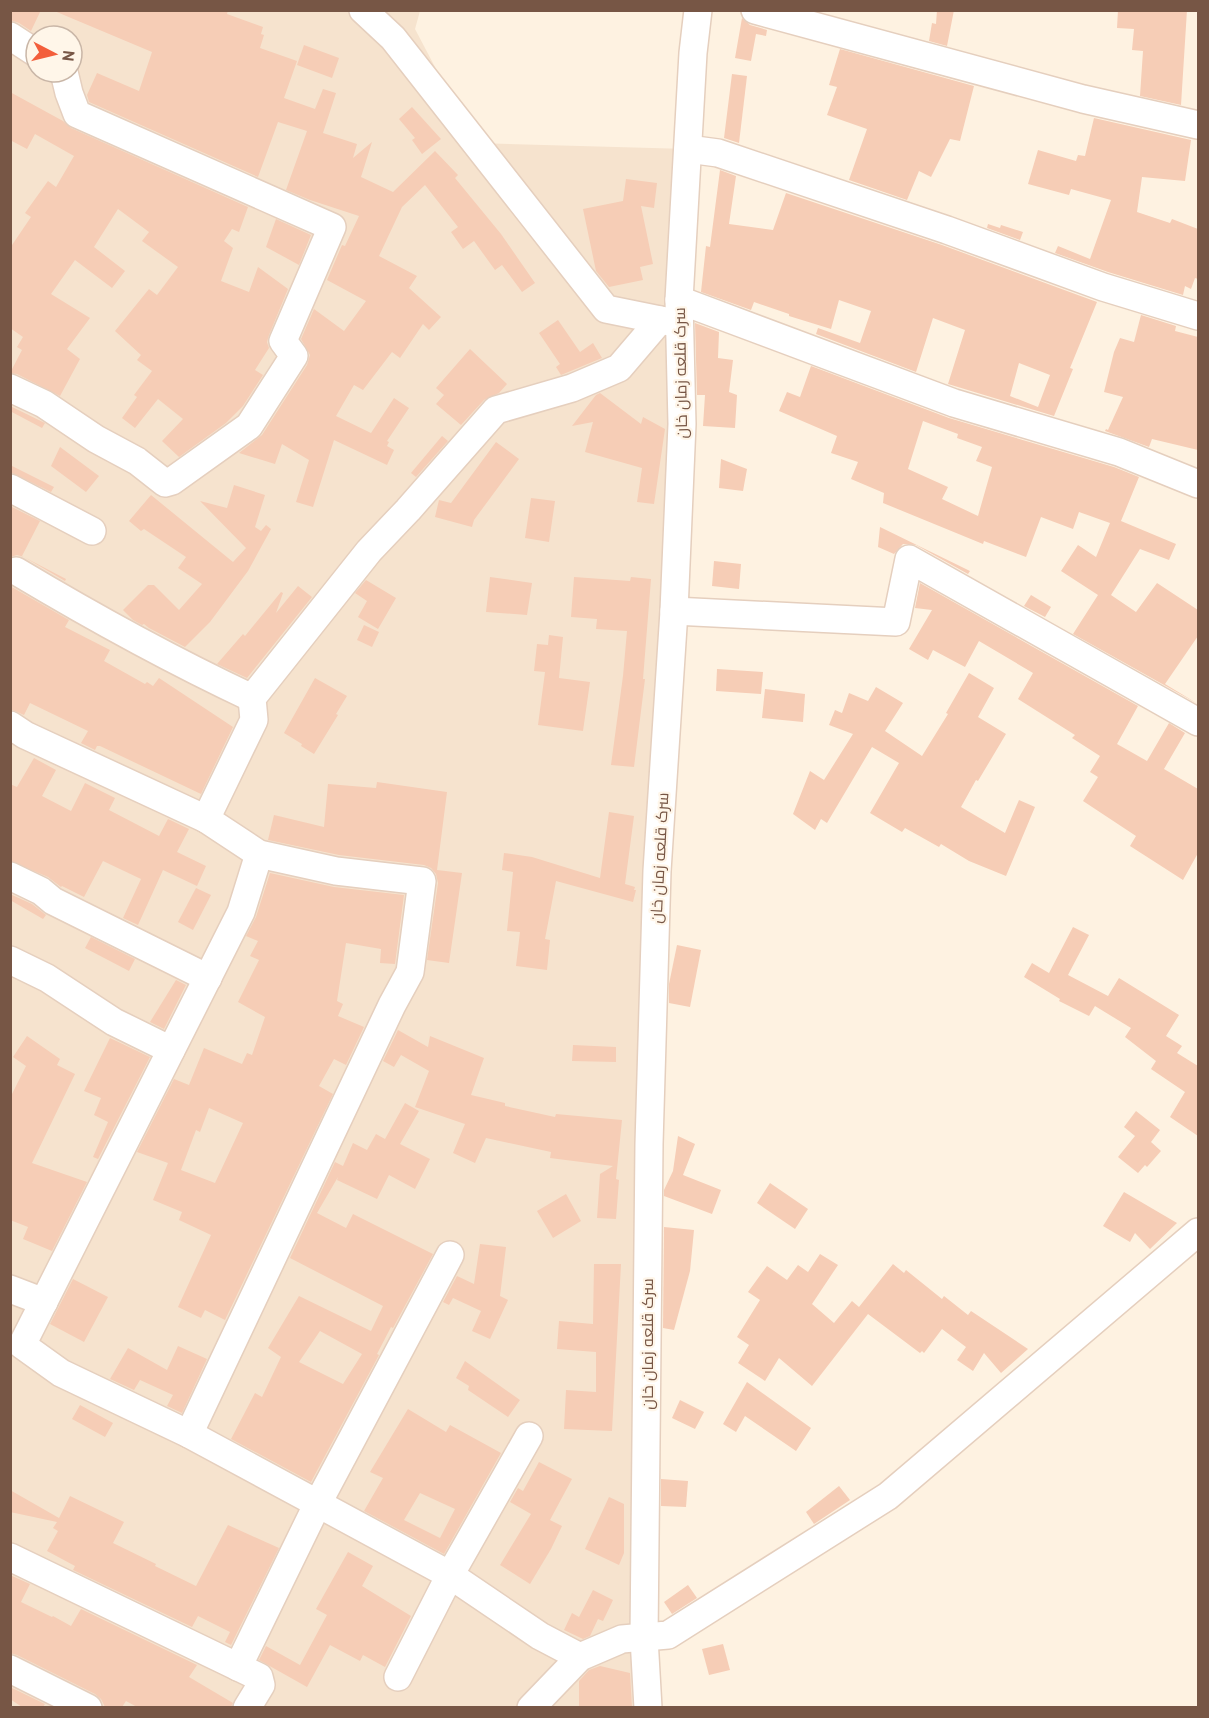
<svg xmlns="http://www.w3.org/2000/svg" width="1209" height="1718" viewBox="0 0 1209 1718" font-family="'PT Sans',Cairo,sans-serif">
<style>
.residential{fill:#f6e3ce;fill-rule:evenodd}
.building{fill:#f6cdb6;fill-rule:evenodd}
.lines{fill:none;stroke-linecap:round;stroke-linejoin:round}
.minor-casing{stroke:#e5cfbe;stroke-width:30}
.minor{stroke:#fff;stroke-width:27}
.labels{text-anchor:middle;stroke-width:4.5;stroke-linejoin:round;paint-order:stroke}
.street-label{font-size:16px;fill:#775645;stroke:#fff6e9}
</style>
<rect width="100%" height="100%" fill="#fef2e1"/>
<path class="residential" d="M11,11h409l-5,18 60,114 213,6 -14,462 -26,1096 -637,1zM36,36h36v36h-36z"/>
<g class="building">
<path d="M10,10h31l-10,21 -12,-8 -9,-3z"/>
<path d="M52,10h176l-1,4 36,13 -2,7 3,1 -4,13 37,13 -13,37 31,11 8,-20 13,4 -13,40 34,11 -4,14 19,-16 -11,35 32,15 42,-41 23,24 -3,3 46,56 34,49 -13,9 -20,-27 -7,5 -21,-29 -11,8 -12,-17 7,-5 -33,-42 -23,22 -23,49 38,20 -8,12 32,29 -12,13 -6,-6 -23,34 -8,-6 -29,38 -9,-5 -18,31 35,17 23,-35 15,10 -22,33 2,1 -2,4 7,4 -7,15 -53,-25 -21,67 -17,-5 13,-42 -27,-16 -7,20 -36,-11 23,-18 45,-70 3,-10 -9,-16 13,-30 30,22 22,-30 -39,-21 15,-35 3,1 14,-30 -49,-16 -24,-10 21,-59 -29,-9 -20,55 -169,-75 -2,-7 10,-22 42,18 13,-39z"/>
<path d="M937,10h17l-7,36 -18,-5 3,-18 4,1z"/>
<path d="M1118,10h69l-6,95 -41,-9 3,-45 -11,-1 2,-21 -17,-1z"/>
<path d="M742,18l8,7 17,5 -1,6 -10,-2 -5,27 -16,-3z"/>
<path d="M304,45l35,13 -7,20 -35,-13z"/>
<path d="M840,49l134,37 -14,55 -10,-2 -19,38 -12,-6 -12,29 -58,-20 18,-51 -40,-14 10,-28 -8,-2z"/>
<path d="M732,74l15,2 -8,67 -15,-5z"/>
<path d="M10,92l53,29 8,7 177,79 -9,25 -7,-3 -8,12 9,7 -12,33 28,11 9,-25 30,22 -19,46 -2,7 2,6 -14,22 8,5 -20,31 -17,17 -47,34 -17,-16 21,-22 -25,-20 -23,29 -13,-10 15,-21 -3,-2 18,-24 -15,-11 4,-5 -26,-24 34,-42 8,6 21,-28 -36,-26 7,-9 -31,-23 -24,38 31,24 -13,17 -37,-28 -24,34 39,24 -23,31 13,10 -20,37 -43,-22 -7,-1 12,-23 -5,-3 6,-10 -13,-9v-80l21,-31 -6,-4 23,-32 8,6 18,-31 -39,-22 -8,15 -17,-9z"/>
<path d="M412,107l29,32 -19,15 -10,-14 3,-2 -16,-19z"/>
<path d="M1094,118l97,22 -6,41 -43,-4 -5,35 33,11 2,-4 26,10v50l-3,-1 -4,11 -6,-3 -2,9 -75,-23 -53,-19 3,-7 32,13 21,-59 -40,-11 -2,6 -41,-11 10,-34 38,11 2,-6 7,1z"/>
<path d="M720,170l16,6 -7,48 44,6 13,-37 156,52 155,57 -27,66 3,1 -19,47 -106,-32 17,-54 -32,-12 -17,54 -100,-38 2,-6 42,15 11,-32 -32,-11 -8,29 -42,-13v-2l-35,-12 -3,8 -50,-18 5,-46 4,1zM1019,363l31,12 -12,32 -28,-11z"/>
<path d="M626,179l31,4 -3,25 -13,-2 12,58 -13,3 3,13 -34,7 -13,-16 -13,-62 40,-8z"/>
<path d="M276,219l35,16 -12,30 -33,-18z"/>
<path d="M988,224l12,4 1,-3 22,7 -3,8 -33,-12z"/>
<path d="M1141,315l35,11 -1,5 23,6v113l-46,-11 -3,8 -44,-16 1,-2 2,1 15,-33 -19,-5 10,-40 6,-14 14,4z"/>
<path d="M558,320l22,32 13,-9 9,15 -41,17 -5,-8 4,-3 -21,-31z"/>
<path d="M695,323l24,9 -1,26 15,2 -4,32 8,3 -2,33 -32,-2 2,-31h-8z"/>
<path d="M470,349l37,35 -8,9 -15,7 -23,25 -25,-21 8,-9 -8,-7z"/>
<path d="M811,366l138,52 165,49 25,10 -18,44 55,23 -7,16 -29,-11 -29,46 25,17 21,-29 41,27v26l-33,48 33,20 -125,-70 25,-39 -37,-24 17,-26 18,12 14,-34 -31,-11 -6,17 -32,-12 -15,40 -42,-16 -1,3 -100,-41 1,-10 -33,-14 7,-17 -27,-9 6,-17 -58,-25 8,-19 13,5zM923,421l35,13 -1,4 25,9 -6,14 16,6 -14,49 -36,-17 6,-12 -40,-18z"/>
<path d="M600,393l41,31 2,-7 22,12 -11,75 -17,-2 5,-34 -57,-16 8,-30 -21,4 24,-31z"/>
<path d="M10,406l35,17 -3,5 -32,-17z"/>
<path d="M442,436l6,5 -32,36 -5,-4z"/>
<path d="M496,442l23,17 -45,61 -2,7 -37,-10 4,-17 12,3z"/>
<path d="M60,447l39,29 -13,16 -35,-26z"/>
<path d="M721,459l26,10 -4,22 -24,-3z"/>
<path d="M10,465l44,22 -3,5 -41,-20z"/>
<path d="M234,485l31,10 -10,32 6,4 5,-6 5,4 -23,42 -38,51 -25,25 -36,-19 -5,-4 -2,1 -9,-5 -10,-10 25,-25h6l25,25 23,-26 -24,-16 8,-11 -42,-28 -3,2 -12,-10 22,-26 82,67 13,-14 -46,-47 27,7z"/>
<path d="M531,498l24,3 -6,41 -24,-4z"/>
<path d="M10,506l30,15 -18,35 44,23 -1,2 -41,-24 -7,-2 -7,2z"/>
<path d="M880,527l90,44 -2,3 -52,-29 -13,-1 -9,10 -16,-7z"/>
<path d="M714,561l27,3 -2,25 -27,-3z"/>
<path d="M490,577l42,6 -5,32 -41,-3z"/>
<path d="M574,577l56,4 1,-4 20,2 -8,100h2l-11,88 -23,-2 12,-89 4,-45 -31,-2 1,-10 -26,-2z"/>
<path d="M366,580l30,18 -18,31 -20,-12 9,-16 -12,-8z"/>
<path d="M920,583l218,123 -21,38 30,17 22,-38 16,10 -21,36 34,20v64l-15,27 -53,-34 6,-10 -53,-35 15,-24 -8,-5 10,-16 -28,-18 3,-3 -57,-36 15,-26 -54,-32 -14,26 -32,-17 -5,10 -19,-11 23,-39 -17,-2z"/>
<path d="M10,586l59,34 -4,7 45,23 -6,11 41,23 2,-2 6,4 6,-8 74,49 -32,67 -101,-48h-3l-2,4 -14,-7 7,-12 -58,-28 -6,12 -14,-6z"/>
<path d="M298,586l14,11 -65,81 -30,-14 26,-30 2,2 36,-44 2,1 -7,20z"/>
<path d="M1031,595l20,12 -6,10 -21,-11z"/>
<path d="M364,625l15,7 -7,15 -15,-7z"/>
<path d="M549,635l14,2 -4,41 31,4 -7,49 -45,-6 7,-53 -11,-1 3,-27 11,1z"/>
<path d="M717,669l46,3 -2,22 -45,-3z"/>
<path d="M969,673l25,15 -16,29 28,17 -28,47 -2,-1 -15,27 44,26 14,-33 16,7 -29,69 -37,-15 -28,-17 -2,3 -34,-19 -3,4 -32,-19 29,-50 -27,-16 -45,76 -6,-4 -6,11 -22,-16 17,-43 14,9 29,-46 -24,-9 6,-15 7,3 7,-20 19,8 8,-14 27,16 -18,28 37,25 26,-42 -2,-1z"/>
<path d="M315,678l32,18 -11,18 2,1 -24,39 -13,-8 1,-2 -18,-11z"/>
<path d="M765,689l40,5 -2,28 -41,-4z"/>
<path d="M34,758l22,12 -14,26 29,15 14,-28 30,15 -6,12 50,26 9,-17 21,10 -12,23 29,14 -9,20 -34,-16 -25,55 -15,-7 18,-39 -38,-18 -19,36 -22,-11 -1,1 -13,-10 -38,-16v-77l7,3z"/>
<path d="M377,782l70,10 -10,78 25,3 -13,90 -22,-3 11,-77 -2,-9 -5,-6 -7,-3 -85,-10 -71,-15 6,-25 50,12 4,-43 48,4z"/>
<path d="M609,812l25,4 -9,68 10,3 -1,3h2l-3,12 -77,-21 -11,58 5,1 -3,30 -31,-4 4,-34 -13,-1 6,-59 -11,-2 2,-17 28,4 68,21z"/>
<path d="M270,873l64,14 70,8 -9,69 -15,-1 1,-14 -35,-6 -9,58 6,3 -5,12 26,11 -18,38 -12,-6 -15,27 14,8 -108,226 -20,-10 -4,8 -23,-11 33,-72 -32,-15 3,-8 -29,-12 15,-37 -31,-11 37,-73 15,6 15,-37 38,16 5,-11 5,2 13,-38 -27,-15 21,-42 -9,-4 8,-15 -12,-5 10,-19zM209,1108l34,15 -28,60 -34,-13 15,-40 4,2z"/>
<path d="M196,888l15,7 -18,35 -15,-8z"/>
<path d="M10,894l22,10 14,11 -3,4 -33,-19z"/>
<path d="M1073,927l16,8 -21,40 40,21 11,-18 60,37 -13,21 16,10 -5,7 21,13v70l-28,-19 15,-25 -34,-23 5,-8 -31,-24 6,-9 -36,-22 -6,10 -30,-15 1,-2 -36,-22 8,-14 17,10z"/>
<path d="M91,937l44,22 -6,12 -44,-23z"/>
<path d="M677,945l24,5 -11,57 -21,-4v-19z"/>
<path d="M176,980l10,5 -22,44 -14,-7z"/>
<path d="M398,1030l30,17 2,-11 54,22 -13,37 34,8v3l50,11 1,-3 66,6 -6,59 3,1 -3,39 -19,-1 3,-44 13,-8 -63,-8 1,-6 -65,-14 -11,25 -22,-10 12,-29 -50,-17 14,-36 -28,-16 -7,12 -11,-6z"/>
<path d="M27,1036l33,23 -3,6 18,9 -43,89 55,19 -35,69 -29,-12 5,-12 -18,-7v-122l16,-32 -13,-9z"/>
<path d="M110,1038l40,19 -52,102 -5,-2 15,-35 -14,-7 7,-17 -17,-7z"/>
<path d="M573,1045l43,2v15l-44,-1z"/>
<path d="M405,1103l14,8 -19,33 30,15 -15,30 -26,-14 -12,24 -40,-19 1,-3 -21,36 29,15 7,-14 80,40 -40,74 -2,-1 -14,27 2,1 -68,127 -80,-43 24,-46 7,4 19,-40 -13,-9 31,-52 72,35 12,-25 -93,-48 45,-96 8,4 10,-23 14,7 9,-16 9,5zM320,1331l42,23 -19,30 -44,-22z"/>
<path d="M1136,1111l24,19 -9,12 10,9 -14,16 -2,-2 -7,8 -20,-16 17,-21 -11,-9z"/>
<path d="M678,1136l17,8 -12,31 38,15 -9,24 -48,-18v-6l9,-19z"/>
<path d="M770,1183l38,26 -13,20 -38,-26z"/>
<path d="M1124,1192l53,31 -27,26 -15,-16 -5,9 -27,-16z"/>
<path d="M566,1194l15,27 -28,17 -16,-27z"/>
<path d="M664,1227l30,3 -4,41 -16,59 -11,-2z"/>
<path d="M480,1244l26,3 -6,49 8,4 -18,39 -18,-8 9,-20 -28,-13 -4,7 -6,-3 14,-26 17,8z"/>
<path d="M820,1254l18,11 -26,39 22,19 18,-22 7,6 34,-43 11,9 2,-3 36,29 2,-3 24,19 3,-4 57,38 -27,24 -17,-20 -11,18 -16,-11 9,-13 -24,-18 -18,24 -2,-2 -2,2 -52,-39 -56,72 -33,-28 -14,23 -27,-18 11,-18 -12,-8 23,-37 -12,-8 19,-26 20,14 11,-15 10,7z"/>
<path d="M594,1264h27l-9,167 -48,-2 2,-39 30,2v-40l-39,-3 2,-28 34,3z"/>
<path d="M73,1279l35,18 -24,45 -34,-18z"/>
<path d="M178,1346l29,13 -25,54 -15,-7 6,-11 -33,-15 -6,10 -24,-11 18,-31 39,22z"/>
<path d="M465,1361l55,39 -12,17 -40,-27 1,-4 -13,-8z"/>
<path d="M747,1382l64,46 -15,23 -51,-35 -9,16 -13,-8z"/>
<path d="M680,1400l24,12 -9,17 -23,-11z"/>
<path d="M80,1405l33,18 -8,14 -33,-18z"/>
<path d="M408,1409l38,23 4,-7 51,28 -57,101 -80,-43 19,-33 -13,-6zM420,1493l35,16 -15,29 -36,-18z"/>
<path d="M539,1462l33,17 -22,41 12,6 -11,23 -21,35 -30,-19 31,-51 -21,-12 8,-14 5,3z"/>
<path d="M661,1479l27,2 -2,26 -25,-1z"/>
<path d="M839,1486l11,14 -36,24 -8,-12z"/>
<path d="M10,1490l49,28 11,-22 54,26 -11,21 43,21 -1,2 41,20 32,-61 51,23 -48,97 -6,-3 5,-10 -32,-16 -6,11 -119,-57 2,-4 -28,-15 11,-20 -5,-3 4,-6 -47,-10z"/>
<path d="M609,1497l15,7v49l-5,12 -34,-16z"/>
<path d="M348,1552l25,14 -11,20 49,30 -26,51 -22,-12 -3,6 -30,-16 -23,42 -48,-27 7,-14 34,19 27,-50 -11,-6z"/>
<path d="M10,1575l20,9 -9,18 31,15 1,-1 18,10 10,-17 116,56 -8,12 44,26 -2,4h-94l-11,-6 -4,6h-17l-4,-8 -6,-5 -78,-39 -7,-2z"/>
<path d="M688,1585l9,13 -25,16 -8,-12z"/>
<path d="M593,1590l20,10 -10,21 -5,-2 -8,17 -7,3 -19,-9 8,-17 7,4z"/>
<path d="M723,1644l7,26 -21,5 -7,-26z"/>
<path d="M600,1666l30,7 2,34h-53v-26l10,-11z"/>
<path d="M10,1687l35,17 -2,3h-21l-12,-8z"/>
</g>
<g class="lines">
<g class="minor-casing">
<g id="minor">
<path d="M363,10l30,28 213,271 69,14"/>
<path d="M755,10l328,89 115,26"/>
<path d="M10,36l26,17"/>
<path d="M688,149l30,4 229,77 156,57 95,29"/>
<path d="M679,300l275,103 165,49 79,32"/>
<path d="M10,388l34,16 52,35 41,22 28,22 7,-2 77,-55 45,-70 -11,-15 49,-114 -255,-113 -8,-21 -5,-21"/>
<path d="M10,488l82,43"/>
<path d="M16,571c77,46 155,89 236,127"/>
<path d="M674,611l222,11 13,-63 289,163"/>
<path d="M10,725l15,10 181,84 53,35 77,17 86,10 -12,91 -18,33 -203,429"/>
<path d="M206,819l48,-99 -2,-22 117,-147 39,-41 88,-100 76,-22 47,-20 41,-48"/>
<path d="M259,854l-18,58 -219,433 39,28 128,61 261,141 90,61 40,21"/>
<path d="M10,876l31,15 12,10 155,77"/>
<path d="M10,960l37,18 67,44 57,28"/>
<path d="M10,1289l34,13"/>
<path d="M10,1557l249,120 2,8 -14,23"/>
<path d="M238,1667l80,-164 132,-248"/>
<path d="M10,1669l78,39"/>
<path d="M398,1677l52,-102 79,-139"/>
<path d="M531,1708l49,-51 42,-18 46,-4 220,-139 310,-264"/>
<path d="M648,1708l-4,-70 5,-494 8,-273 17,-260 8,-187 -3,-124 14,-247 5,-43"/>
</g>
</g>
<use href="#minor" class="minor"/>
</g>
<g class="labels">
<g class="street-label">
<text transform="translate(680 373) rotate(-91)" y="6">سرک قلعه زمان خان</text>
<text transform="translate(659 858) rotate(-87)" y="6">سرک قلعه زمان خان</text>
<text transform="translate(647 1344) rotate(-90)" y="6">سرک قلعه زمان خان</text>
</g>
</g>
<rect width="1209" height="1718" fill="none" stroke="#775645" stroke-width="24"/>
<g transform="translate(54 54) rotate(97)"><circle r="28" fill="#fff6e9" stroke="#c9b6a7" stroke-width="1.5"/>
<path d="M0-4.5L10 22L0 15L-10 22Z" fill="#f35e3b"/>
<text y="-9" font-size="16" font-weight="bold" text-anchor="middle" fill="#775645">N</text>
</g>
</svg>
